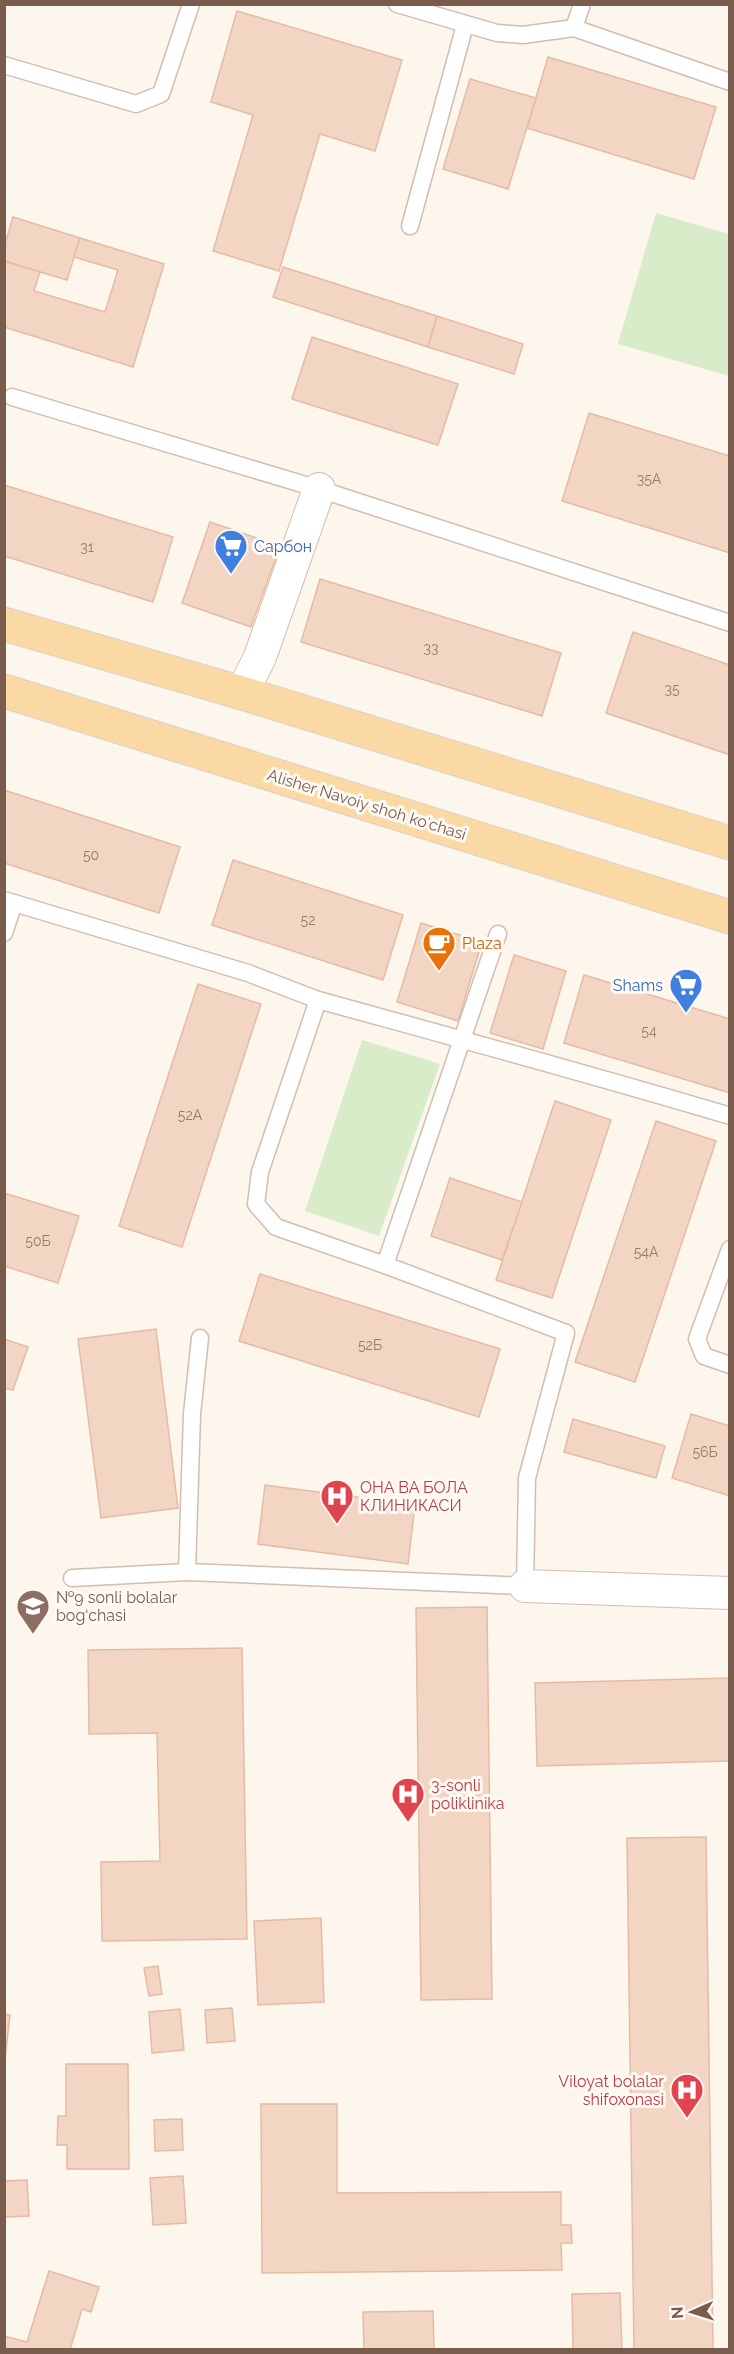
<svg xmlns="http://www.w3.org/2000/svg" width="734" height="2354" viewBox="0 0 734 2354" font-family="Raleway,sans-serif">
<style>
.green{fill:#d8ecc9}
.building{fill:#f3d5c3;stroke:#e6bba3;stroke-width:1.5}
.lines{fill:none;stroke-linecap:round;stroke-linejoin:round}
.lane-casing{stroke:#d1beb0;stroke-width:19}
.street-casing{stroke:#d1beb0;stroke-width:34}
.primary-casing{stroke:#dad1cd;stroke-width:35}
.lane{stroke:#fff;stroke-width:16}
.street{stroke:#fff;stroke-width:32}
.primary{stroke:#fbd9a5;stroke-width:33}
.labels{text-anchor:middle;stroke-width:6;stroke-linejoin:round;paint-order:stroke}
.number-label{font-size:14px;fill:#987a6a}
.shop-label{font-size:16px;fill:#366cbe;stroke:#fffaf3;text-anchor:start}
.street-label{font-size:16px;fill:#7a5c4d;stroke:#fffaf3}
.food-label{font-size:16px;fill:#c56008;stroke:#fffaf3;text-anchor:start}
.health-label{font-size:16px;fill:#be3a42;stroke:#fffaf3;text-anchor:start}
.education-label{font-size:16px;fill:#785e54;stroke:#fffaf3;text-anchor:start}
</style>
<rect width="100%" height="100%" fill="#fdf6ec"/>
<g class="green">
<path d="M656,213l73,21v142l-111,-32z"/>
<path d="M362,1040l78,24 -61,172 -74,-25z"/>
</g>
<g class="building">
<path d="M237,11l165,49 -27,91 -55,-17 -41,137 -66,-20 40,-136 -42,-13z"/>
<path d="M548,57l168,50 -22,72 -167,-51z"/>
<path d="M470,79l66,19 -28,91 -65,-20z"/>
<path d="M13,217l67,21 -13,42 -63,-19v-14z"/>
<path d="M80,238l84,26 -31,103 -129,-40v-66l36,11 -6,19 71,21 13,-42 -44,-13z"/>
<path d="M283,267l154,49 -9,31 -155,-50z"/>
<path d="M437,316l86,28 -9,30 -86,-27z"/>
<path d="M312,337l146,47 -20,61 -146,-46z"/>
<path d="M589,413l141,43v97l-168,-52z"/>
<path d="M4,485l169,52 -20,65 -149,-46z"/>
<path d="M210,522l70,24 -29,81 -69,-24z"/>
<path d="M320,579l241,74 -19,63 -241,-74z"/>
<path d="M633,632l97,33v90l-124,-42z"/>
<path d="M4,790l176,57 -21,66 -155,-50z"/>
<path d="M233,860l170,55 -20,65 -171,-55z"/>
<path d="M421,923l61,19 -24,79 -61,-19z"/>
<path d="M514,955l52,16 -23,78 -53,-16z"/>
<path d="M584,975l146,44v74l-166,-50z"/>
<path d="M198,984l63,20 -79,243 -63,-21z"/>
<path d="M555,1101l56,19 -59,178 -56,-18z"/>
<path d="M656,1121l60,20 -81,241 -60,-20z"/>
<path d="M450,1178l72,24 -20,58 -71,-24z"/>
<path d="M4,1193l75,23 -21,67 -54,-17z"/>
<path d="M260,1274l240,75 -21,68 -240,-76z"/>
<path d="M156,1329l22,179 -77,10 -23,-179z"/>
<path d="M4,1339l24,8 -15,43 -9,-2z"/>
<path d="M691,1414l39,12v70l-58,-18z"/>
<path d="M573,1419l92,27 -9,32 -92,-26z"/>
<path d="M265,1485l150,20 -7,59 -150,-20z"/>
<path d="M487,1607l5,392 -71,1 -5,-392z"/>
<path d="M242,1648l5,291 -145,2 -1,-79 59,-1 -3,-128 -68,1 -1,-84z"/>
<path d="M730,1678v83l-193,5 -2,-83z"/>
<path d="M706,1837l7,513h-79l-7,-512z"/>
<path d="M321,1918l3,84 -66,3 -4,-84z"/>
<path d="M158,1966l4,28 -13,2 -5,-28z"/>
<path d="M232,2008l3,33 -28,2 -2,-33z"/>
<path d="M180,2009l4,41 -32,3 -3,-41z"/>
<path d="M4,2014l6,1 -6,53z"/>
<path d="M66,2064h62l1,105h-62v-24h-10l1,-29h8z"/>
<path d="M261,2104h76v89l224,-1v33h10l1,18h-11l1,27 -300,3z"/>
<path d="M182,2119l1,31 -28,1 -1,-31z"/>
<path d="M183,2176l3,47 -33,2 -3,-47z"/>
<path d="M27,2180l2,36 -25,1v-36z"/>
<path d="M49,2271l50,16 -8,25 -9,-3 -12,41h-66v-14l23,6z"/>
<path d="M620,2293l2,57h-49l-1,-56z"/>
<path d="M433,2311l1,39h-70l-1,-38z"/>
</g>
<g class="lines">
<g class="lane-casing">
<g id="lane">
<path d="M397,4l100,29 26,2 51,-7 156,54"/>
<path d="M574,28l8,-24"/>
<path d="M4,65l132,39 25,-10 30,-90"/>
<path d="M410,226l55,-201"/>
<path d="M12,397l307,92 411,134"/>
<path d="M4,900l10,3 -10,30"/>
<path d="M14,903l234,70 70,27"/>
<path d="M498,934l-113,331 -109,-38 -20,-23 4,-32 58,-172c138,38 275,75 412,116"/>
<path d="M730,1249l-33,90 7,17 26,9"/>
<path d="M200,1338l-8,76 -5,158 338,14 2,-108 39,-145 -181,-68"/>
<path d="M72,1578l115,-6"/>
</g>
</g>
<g class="street-casing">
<g id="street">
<path d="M242,693l18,-36 59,-168"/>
<path d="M525,1586l205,7"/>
</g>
</g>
<g class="primary-casing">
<g id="primary">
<path d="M4,624l238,69 488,150"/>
<path d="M4,691l726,226"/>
</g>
</g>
<use href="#lane" class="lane"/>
<use href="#street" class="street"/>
<use href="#primary" class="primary"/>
</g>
<defs>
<g id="supermarket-pin" transform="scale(1.725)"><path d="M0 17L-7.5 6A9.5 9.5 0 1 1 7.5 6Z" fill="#3f7fe0" stroke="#fffaf3"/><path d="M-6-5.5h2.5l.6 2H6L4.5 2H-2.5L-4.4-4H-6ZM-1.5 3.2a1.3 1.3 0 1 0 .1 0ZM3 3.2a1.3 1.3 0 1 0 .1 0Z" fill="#fff"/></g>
<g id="cafe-pin" transform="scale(1.725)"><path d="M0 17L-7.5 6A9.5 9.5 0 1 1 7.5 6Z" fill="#e8710a" stroke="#fffaf3"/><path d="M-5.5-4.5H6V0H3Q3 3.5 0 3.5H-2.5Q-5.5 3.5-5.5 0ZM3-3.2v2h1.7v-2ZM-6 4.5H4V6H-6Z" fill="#fff"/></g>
<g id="hospital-pin" transform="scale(1.725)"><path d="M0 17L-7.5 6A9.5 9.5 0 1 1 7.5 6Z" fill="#e0444e" stroke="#fffaf3"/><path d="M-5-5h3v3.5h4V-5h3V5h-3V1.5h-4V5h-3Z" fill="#fff"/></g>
<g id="school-pin" transform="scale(1.725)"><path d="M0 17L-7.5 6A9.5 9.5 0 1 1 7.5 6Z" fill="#8d6e63" stroke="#fffaf3"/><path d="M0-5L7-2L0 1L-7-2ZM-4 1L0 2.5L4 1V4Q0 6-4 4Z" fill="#fff"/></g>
</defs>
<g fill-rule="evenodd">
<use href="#supermarket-pin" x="231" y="546"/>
<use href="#cafe-pin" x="439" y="943"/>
<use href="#supermarket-pin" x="686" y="985"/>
<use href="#hospital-pin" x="337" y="1496"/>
<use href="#school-pin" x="33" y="1606"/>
<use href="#hospital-pin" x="408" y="1794"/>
<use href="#hospital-pin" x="687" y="2090"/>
</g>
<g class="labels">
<g class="number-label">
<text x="649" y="484">35А</text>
<text x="87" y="552">31</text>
<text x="431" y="653">33</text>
<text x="672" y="694">35</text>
<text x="91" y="860">50</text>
<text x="308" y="925">52</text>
<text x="649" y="1036">54</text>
<text x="190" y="1120">52А</text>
<text x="38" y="1246">50Б</text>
<text x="646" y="1257">54А</text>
<text x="370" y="1350">52Б</text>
<text x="705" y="1457">56Б</text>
</g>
<g class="shop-label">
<text x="254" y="552">Сарбон</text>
<text x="663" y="991" text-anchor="end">Shams</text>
</g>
<g class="street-label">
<text transform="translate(367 804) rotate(17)" y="6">Alisher Navoiy shoh koʻchasi</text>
</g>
<g class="food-label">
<text x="462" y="949">Plaza</text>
</g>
<g class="health-label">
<text x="360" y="1493">ОНА ВА БОЛА<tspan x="360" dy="18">КЛИНИКАСИ</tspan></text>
<text x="431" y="1791">3-sonli<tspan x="431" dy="18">poliklinika</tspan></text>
<text x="664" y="2087" text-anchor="end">Viloyat bolalar<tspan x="664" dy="18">shifoxonasi</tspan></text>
</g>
<g class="education-label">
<text x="56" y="1603">№9 sonli bolalar<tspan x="56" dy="18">bog‘chasi</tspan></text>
</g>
</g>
<rect width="734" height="2354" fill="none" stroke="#7a5c4d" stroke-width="12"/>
<g transform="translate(692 2312) rotate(267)" stroke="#fffaf3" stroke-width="4.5" paint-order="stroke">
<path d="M0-4.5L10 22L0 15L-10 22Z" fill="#7a5c4d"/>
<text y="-9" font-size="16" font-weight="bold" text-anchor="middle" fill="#7a5c4d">N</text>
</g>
</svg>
